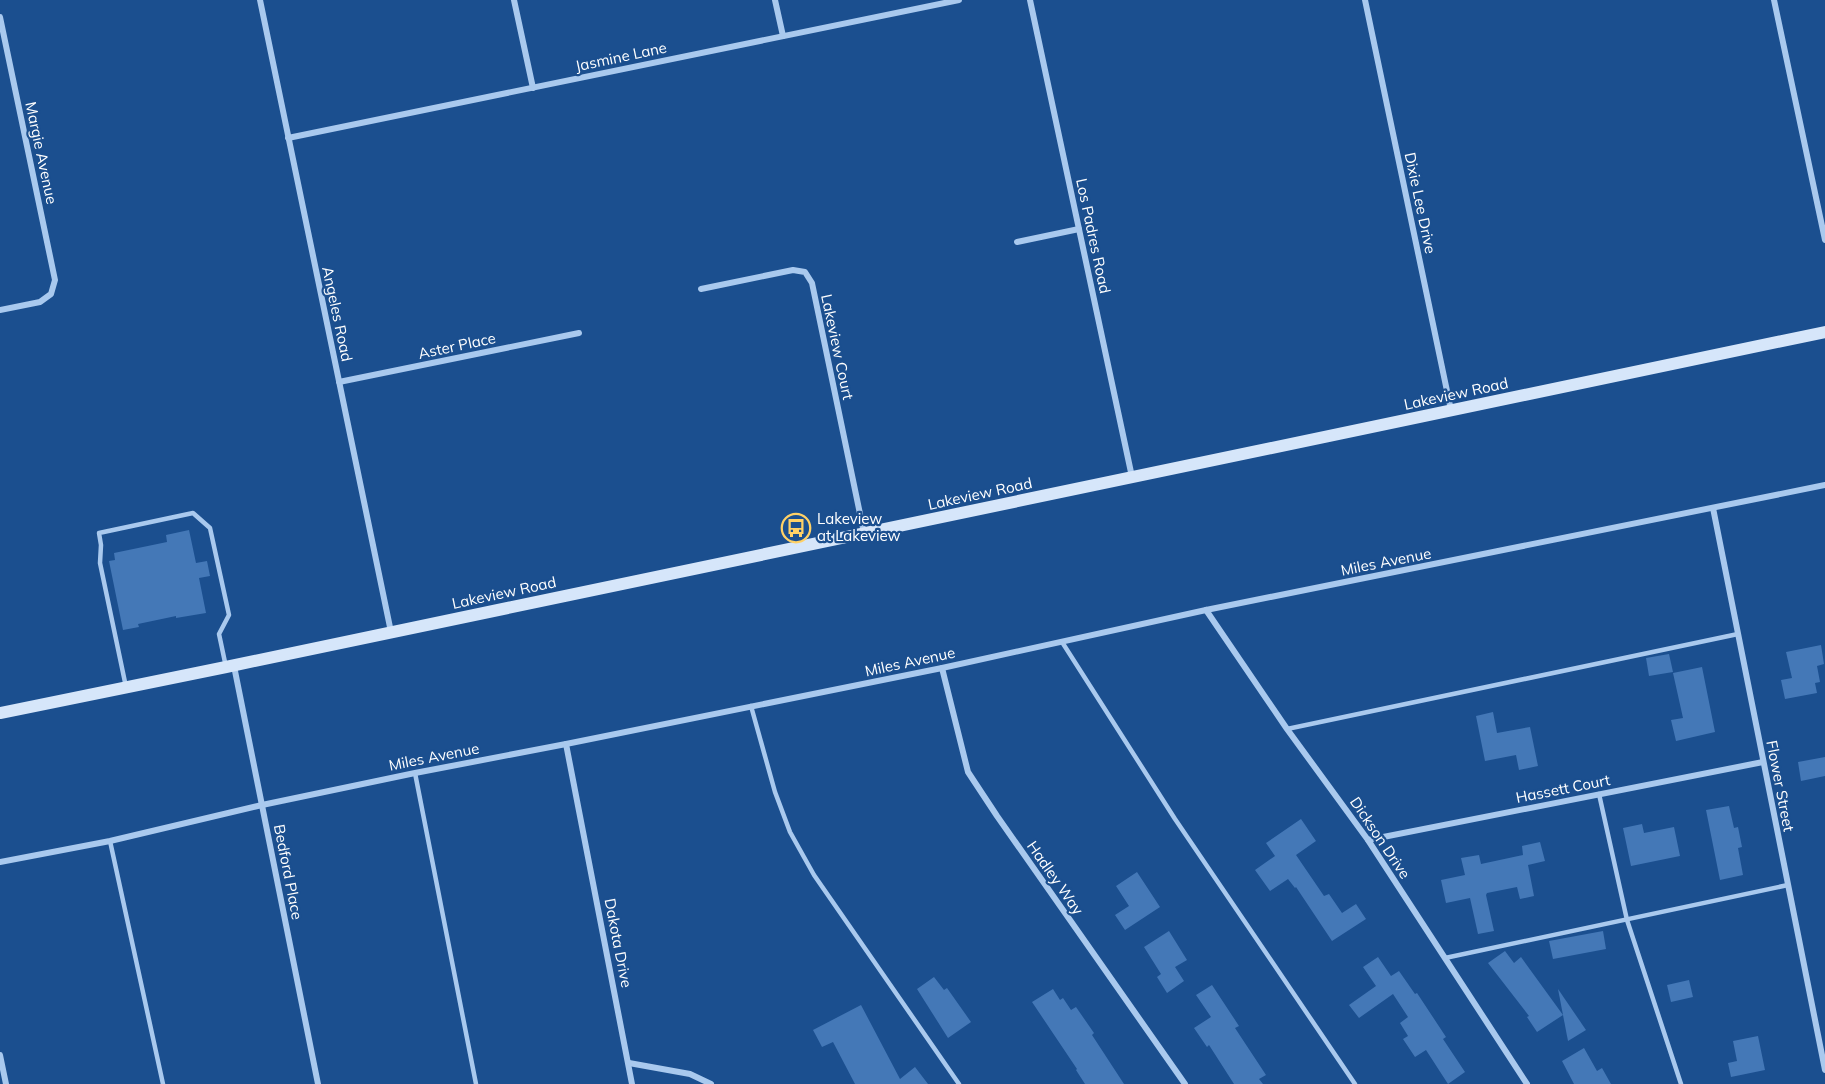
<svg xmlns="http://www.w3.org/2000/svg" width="1825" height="1084" viewBox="0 0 1825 1084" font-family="Mulish,sans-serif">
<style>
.building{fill:#4478b7}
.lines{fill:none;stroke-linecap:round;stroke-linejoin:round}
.service{stroke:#a9c9ee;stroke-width:4.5}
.minor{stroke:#a9c9ee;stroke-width:6}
.secondary{stroke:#d6e6fa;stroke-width:12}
.labels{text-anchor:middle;stroke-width:4.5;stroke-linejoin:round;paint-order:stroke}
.street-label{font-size:15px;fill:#fff;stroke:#1b4f8f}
.poi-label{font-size:15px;fill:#fff;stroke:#1b4f8f;text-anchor:start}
</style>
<rect width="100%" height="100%" fill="#1b4f8f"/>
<g class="building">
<path d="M189,530l7,33 11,-2 3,15 -11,2 7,35 -30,5v-2l-38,8 1,3 -16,3 -14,-69 6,-1 -1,-7 53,-11 -1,-7z"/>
<path d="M1821,645l3,19 -7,2 3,16 -5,1 2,10 -32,6 -4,-19 11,-2 -6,-26z"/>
<path d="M1669,654l4,18 -24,4 -3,-18z"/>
<path d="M1702,667l13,65 -39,9 -5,-21 12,-2 -10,-45z"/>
<path d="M1493,712l4,21 33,-6 8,39 -19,4 -3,-15 -31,6 -9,-45z"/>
<path d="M1825,757v19l-24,5 -3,-19z"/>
<path d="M1729,806l5,22 4,-1 4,20 -4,1 5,27 -23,5 -14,-70z"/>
<path d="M1301,819l15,22 -20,14 28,41 5,-2 13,19 14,-9 10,15 -34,22 -36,-54 -1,1 -7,-9 -18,12 -15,-21 20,-14 -9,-13z"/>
<path d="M1642,824l2,9 30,-6 6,29 -49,10 -8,-38z"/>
<path d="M1540,842l5,19 -17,4 6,31 -14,3 -3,-12 -30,6 -1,2 8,36 -16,3 -8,-36 -24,5 -5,-23 24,-5 -4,-17 18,-3 2,9 42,-9 -1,-9z"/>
<path d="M1137,872l23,35 -35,23 -10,-15 14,-9 -13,-20z"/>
<path d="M1169,931l18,29 -12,7 9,14 -17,12 -10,-16 4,-3 -17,-27z"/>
<path d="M1603,931l3,18 -53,10 -4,-18z"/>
<path d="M1505,951l9,12 7,-6 42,58 -26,17 -10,-15 2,-1 -41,-53z"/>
<path d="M1378,957l13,19 8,-5 16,23 2,-1 29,44 -3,2 22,33 -17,12 -22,-34 -11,7 -12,-18 5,-3 -8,-13 8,-6 -15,-23 -34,24 -10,-13 27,-19 -13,-19z"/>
<path d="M934,977l10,13 3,-2 24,34 -23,16 -31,-49z"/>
<path d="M1689,980l4,17 -22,5 -4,-17z"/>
<path d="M1212,985l27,41 -4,2 31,47 -7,4 4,5h-29l-25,-39 -2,2 -13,-19 17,-11 -15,-22z"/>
<path d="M1053,989l7,11 3,-2 8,12 5,-3 18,26 -2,2 32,49h-39l-9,-14 1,-1 -45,-67z"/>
<path d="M1558,989l28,41 -18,11z"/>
<path d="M861,1005l39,74 15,-12 13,17h-73l-22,-42 -11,5 -9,-17z"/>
<path d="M1758,1036l7,34 -34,7 -3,-14 9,-2 -4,-20z"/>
<path d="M1584,1048l13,23 5,-3 9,16h-37l-12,-23z"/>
</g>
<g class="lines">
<g class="service">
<path d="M1062,642l113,177 180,265"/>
<path d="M126,687l-26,-124 1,-18 -2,-12 94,-20 17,15 19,87 -10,19 7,33"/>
<path d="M751,706l24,86 15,40 24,43 145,209"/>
<path d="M1287,729l451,-95"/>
<path d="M415,773l61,311"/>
<path d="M1599,794l28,126 54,164"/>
<path d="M110,841l53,243"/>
<path d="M1445,958l343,-73"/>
</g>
<g class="minor">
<path d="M260,0l131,632"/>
<path d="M514,0l19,88"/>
<path d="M775,0l8,36"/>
<path d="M1030,0l102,477"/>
<path d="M1365,0l86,410"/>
<path d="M1774,0l51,240"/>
<path d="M0,17l55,263 -4,14 -11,8 -40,8"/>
<path d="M288,138l671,-138"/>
<path d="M1017,242l62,-13"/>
<path d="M701,289l92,-19 12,2 7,11 52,250"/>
<path d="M339,382l240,-49"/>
<path d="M1713,508l112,562"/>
<path d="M1206,610l81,119 81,111 159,244"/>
<path d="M234,666l84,418"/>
<path d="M942,668l26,104 29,44 188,268"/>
<path d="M566,744l66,340"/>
<path d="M1368,840l395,-78"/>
<path d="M0,862l110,-21 152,-36 153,-32 151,-29 376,-76 264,-58 619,-125"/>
<path d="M0,1055l6,29"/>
<path d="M629,1063l61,11 21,10"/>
</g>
<path class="secondary" d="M0,713l226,-46 1599,-335"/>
</g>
<defs>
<g id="bus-ring" transform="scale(1.5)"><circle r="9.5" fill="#1b4f8f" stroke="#ffd166" stroke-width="1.5"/><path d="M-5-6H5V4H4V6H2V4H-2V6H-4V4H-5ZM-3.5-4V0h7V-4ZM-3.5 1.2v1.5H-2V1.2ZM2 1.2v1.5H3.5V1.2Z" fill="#ffd166"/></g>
</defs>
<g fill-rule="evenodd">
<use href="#bus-ring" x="796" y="528"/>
</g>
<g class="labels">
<g class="street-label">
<text transform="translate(621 57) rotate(-12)" y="5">Jasmine Lane</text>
<text transform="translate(41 153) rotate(78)" y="5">Margie Avenue</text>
<text transform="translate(1420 203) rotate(78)" y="5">Dixie Lee Drive</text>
<text transform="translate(1093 236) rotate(78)" y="5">Los Padres Road</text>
<text transform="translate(337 314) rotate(78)" y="5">Angeles Road</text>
<text transform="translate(457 346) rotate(-12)" y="5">Aster Place</text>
<text transform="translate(837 347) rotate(78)" y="5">Lakeview Court</text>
<text transform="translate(1456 394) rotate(-12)" y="5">Lakeview Road</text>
<text transform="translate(980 494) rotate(-12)" y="5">Lakeview Road</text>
<text transform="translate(1386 562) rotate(-11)" y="5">Miles Avenue</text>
<text transform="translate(504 593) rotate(-12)" y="5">Lakeview Road</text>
<text transform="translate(910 662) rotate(-12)" y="5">Miles Avenue</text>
<text transform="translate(434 757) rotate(-11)" y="5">Miles Avenue</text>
<text transform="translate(1780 786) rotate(79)" y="5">Flower Street</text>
<text transform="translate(1563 789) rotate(-11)" y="5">Hassett Court</text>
<text transform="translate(1380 838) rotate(56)" y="5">Dickson Drive</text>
<text transform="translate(288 872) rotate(79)" y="5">Bedford Place</text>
<text transform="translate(1055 878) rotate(55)" y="5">Hadley Way</text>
<text transform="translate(618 943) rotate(79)" y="5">Dakota Drive</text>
</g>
<g class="poi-label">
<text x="817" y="524">Lakeview<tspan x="817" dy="17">at Lakeview</tspan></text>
</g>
</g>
</svg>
